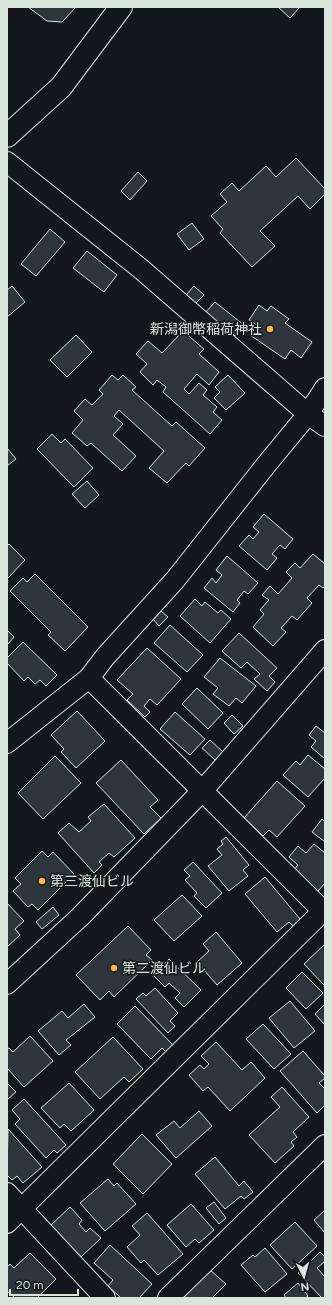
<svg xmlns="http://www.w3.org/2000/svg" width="332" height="1305" viewBox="0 0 332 1305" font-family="Figtree,'Noto Sans JP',sans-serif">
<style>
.building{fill:#2c363c;stroke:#d8e6dc}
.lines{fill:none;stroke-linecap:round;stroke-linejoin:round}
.street-casing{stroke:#d8e6dc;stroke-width:22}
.primary-casing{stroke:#d8e6dc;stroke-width:24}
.street{stroke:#14181c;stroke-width:20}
.primary{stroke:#14181c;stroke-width:22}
.poi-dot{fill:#ffb74d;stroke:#14181c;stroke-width:1.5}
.labels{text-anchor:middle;stroke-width:3;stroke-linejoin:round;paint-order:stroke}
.poi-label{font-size:14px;fill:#d8e6dc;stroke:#14181c;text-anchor:start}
</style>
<rect width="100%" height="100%" fill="#14181c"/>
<g class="building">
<path d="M28,7h48l-14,15 -15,-1z"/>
<path d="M278,7h22l-10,11z"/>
<path d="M296,158l29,31v5l-15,15 -12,-13 -38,35 15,15 -23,21 -32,-34 3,-4 -12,-13 16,-14 -7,-8 12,-11 7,8 27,-25 10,11z"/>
<path d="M138,172l9,9 -17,19 -9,-9z"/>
<path d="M192,223l12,16 -15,11 -12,-16z"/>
<path d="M50,229l15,13 -29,34 -15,-12z"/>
<path d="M87,251l30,24 -13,17 -31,-24z"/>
<path d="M12,286l13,16 -18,15v-27z"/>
<path d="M194,286l10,9 -8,8 -10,-8z"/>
<path d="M215,302l29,23 -9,11 -30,-23z"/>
<path d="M259,305l8,6 4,-5 18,13 -4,4 27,19 -11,16 -10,-8 -6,9 -35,-24 7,-10 -8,-5z"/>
<path d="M183,331l21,18 -5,5 20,18 -10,13 -12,-11 -13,15 5,5 10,-11 8,7 -4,5 14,12 -4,5 9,8 -12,14 -47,-42 3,-5 -9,-7 -4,5 -13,-13 7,-8 -11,-10 12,-13 14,12z"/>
<path d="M76,335l16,17 -25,25 -17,-17z"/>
<path d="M112,375l6,5 5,-5 13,12 -4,3 40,36 4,-4 29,26 -16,18 -3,-3 -19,20 -18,-15 15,-17 -45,-41 -5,6 9,8 -10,11 23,21 -14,15 -31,-28 -4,3 -15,-13 11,-13 -9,-9 11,-12 7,6 11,-11 -4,-4z"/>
<path d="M228,375l17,18 -19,17 -12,-12 6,-6 -5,-5z"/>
<path d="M52,434l9,9 4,-4 28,29 -19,19 -37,-38z"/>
<path d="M7,448l9,11 -9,7z"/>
<path d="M87,481l12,14 -14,13 -13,-14z"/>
<path d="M264,514l29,25 -8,10 -5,-4 -8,9 5,4 -10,12 -28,-24 10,-11 4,4 6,-7 -6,-5z"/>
<path d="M9,544l16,16 -17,18 -1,-1v-31z"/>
<path d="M313,554l12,10v22l-2,2 -4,-3 -12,13 5,5 -15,17 -5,-4 -11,12 5,4 -13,14 -20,-19 11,-13 -4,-4 9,-10 -7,-5 8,-9 8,8 14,-16 -6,-6 9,-9 5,5z"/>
<path d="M227,556l31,27 -10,11 -4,-3 -7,9 3,3 -7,9 -29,-24 8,-10 4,5 6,-8 -6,-5z"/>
<path d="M35,574l53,53 -23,24 -17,-16 3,-3 -41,-41 13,-13 4,4z"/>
<path d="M195,599l7,7 3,-4 13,11 3,-3 10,9 -21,24 -30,-27z"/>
<path d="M161,611l7,6 -9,9 -6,-7z"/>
<path d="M170,625l33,30 -16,17 -33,-29z"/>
<path d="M7,630l7,7 -7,8z"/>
<path d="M239,633l38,35 -8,8 6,6 -8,9 -13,-12 6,-5 -13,-12 -6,6 -19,-17z"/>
<path d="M23,642l34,33 -11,11 -6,-6 -5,4 -7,-7 -4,4 -17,-18v-5z"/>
<path d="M147,648l34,31 -24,26 -7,-6 -6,7 6,6 -5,5 -18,-17 6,-6 -16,-14z"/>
<path d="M220,658l36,28 -14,17 -6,-5 -7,8 -16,-12 5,-6 -14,-11z"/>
<path d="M197,688l26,25 -15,16 -26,-25z"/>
<path d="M77,711l28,30 -29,27 -15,-16 3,-3 -13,-14z"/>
<path d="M175,712l30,27 -15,16 -30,-26z"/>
<path d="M232,715l11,11 -9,8 -10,-11z"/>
<path d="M316,726l9,7v26l-14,-12 5,-6 -7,-6z"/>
<path d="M210,740l13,12 -8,8 -13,-12z"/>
<path d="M308,755l17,14v9l-17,19 -25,-22 13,-14 4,4z"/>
<path d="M55,756l26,27 -38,36 -25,-26z"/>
<path d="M121,760l37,40 -8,7 11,11 -17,16 -48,-51z"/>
<path d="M277,781l28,25 -28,31 -8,-7 -6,6 -19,-18z"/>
<path d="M104,804l31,34 -21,19 -5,-4 -10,9 3,3 -8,8 -36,-40 11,-10 10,9 12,-11 -3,-4z"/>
<path d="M322,819l3,3v20l-13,-10z"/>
<path d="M226,837l23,28 -6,5 5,6 -19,15 -21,-25 14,-11 -5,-6 6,-5 -2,-3z"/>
<path d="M314,844l11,9v30l-7,8 -24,-21 4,-5 -9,-8 9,-11 8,7z"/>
<path d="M42,851l6,6 5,-5 21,22 -36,36 -6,-6 -4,3 -15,-16 8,-7 -6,-6z"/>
<path d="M193,862l29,31 -16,15 -12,-12 3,-3 -12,-13 5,-4 -6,-6z"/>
<path d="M265,877l35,42 -7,7 -4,-4 -12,10 -32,-38z"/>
<path d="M182,895l20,21 -28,25 -20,-21z"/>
<path d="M7,903l17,18 -9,8 5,6 -13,12z"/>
<path d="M53,907l6,8 -17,14 -6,-7z"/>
<path d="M128,926l23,24 -5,5 6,5 -38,37 -5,-6 -9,9 -24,-25z"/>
<path d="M216,932l26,31 -25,22 -20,-23 12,-11 -6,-7z"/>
<path d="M325,944v42l-21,-22z"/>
<path d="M169,959l32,31 -17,17 -9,-9 5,-5 -11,-10 -4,4 -12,-12z"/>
<path d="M302,972l21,21 -17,16 -20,-21z"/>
<path d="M155,988l23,25 -8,8 5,5 -7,7 -32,-34 7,-6 3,3z"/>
<path d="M290,1001l25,30 -21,17 -25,-30z"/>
<path d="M84,1004l11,13 -29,23 5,5 -12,10 -21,-24 24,-20 6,7z"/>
<path d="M325,1004v21l-10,-11z"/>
<path d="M135,1006l38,39 -7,7 -4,-4 -11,11 -34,-35z"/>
<path d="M263,1024l28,30 -17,15 -28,-30z"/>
<path d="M30,1036l23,25 -29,26 -17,-19v-19l2,-1 4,4z"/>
<path d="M113,1037l30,32 -14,13 -5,-5 -24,22 -25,-27z"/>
<path d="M216,1042l26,28 9,-8 14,16 -35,33 -22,-24 -5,4 -14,-16 11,-10 4,4 5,-5 -8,-8z"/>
<path d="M303,1051l22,25v2l-6,5 6,6v16l-8,8 -37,-42z"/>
<path d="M7,1083l9,9 -9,8z"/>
<path d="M69,1083l25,27 -23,21 -7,-7 -4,4 -19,-20z"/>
<path d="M282,1087l27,30 -16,15 4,5 -6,5 3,4 -19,17 -26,-28 31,-28 -9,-10z"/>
<path d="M24,1099l42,46 -9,8 -3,-3 -8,8 -31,-34 5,-5 -8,-9z"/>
<path d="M199,1111l13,15 -36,32 -20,-23 18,-14 6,7z"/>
<path d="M8,1129l34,38 -19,16 -6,-7 -5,4 -5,-5z"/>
<path d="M142,1134l30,30 -29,30 -30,-30z"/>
<path d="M215,1157l24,29 5,-5 9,11 -9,7 -3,-3 -16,13 -30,-35z"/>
<path d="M108,1179l6,7 3,-3 19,21 -31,27 -25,-28z"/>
<path d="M214,1202l12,16 -7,6 -13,-16z"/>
<path d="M191,1204l23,26 -15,13 -4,-4 -9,8 -19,-22z"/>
<path d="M70,1207l12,13 -3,4 7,8 4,-4 11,10 -20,19 -31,-31z"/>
<path d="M325,1210v23l-11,-13z"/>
<path d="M147,1213l36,41 -25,21 -14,-15 -3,3 -14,-16 13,-12 -8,-9z"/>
<path d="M295,1222l22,24 -25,23 -22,-24z"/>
<path d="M110,1245l42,39 -13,14h-18l-13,-12 5,-6 -19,-17z"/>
<path d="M265,1248l22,26 -22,18 -24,-27 12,-10 2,2z"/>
<path d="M320,1252l5,5v4l-8,7 8,9v21h-3l-24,-25z"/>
<path d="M30,1253l26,26 -19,19h-22l-8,-7v-24l3,-3 4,4z"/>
<path d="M210,1270l16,14 -14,14h-29z"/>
<path d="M298,1283l10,13 -3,2h-19l-2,-3z"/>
</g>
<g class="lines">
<g class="street-casing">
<g id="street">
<path d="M7,162l134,107 167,145 17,12"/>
<path d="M89,678l236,235"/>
<path d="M7,743l82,-65 16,-21 70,-77 91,-115 42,-51 17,-26"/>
<path d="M7,984l73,-67 123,-127 122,-140"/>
<path d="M7,1193l98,105"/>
<path d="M7,1223l318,-314"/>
<path d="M168,1298l157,-153"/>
</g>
</g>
<g class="primary-casing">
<path id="primary" d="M7,136l54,-49 60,-80"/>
</g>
<use href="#street" class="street"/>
<use href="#primary" class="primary"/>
</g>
<g class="poi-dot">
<circle cx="270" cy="329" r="4"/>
<circle cx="42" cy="881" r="4"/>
<circle cx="114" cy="968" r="4"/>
</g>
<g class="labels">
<g class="poi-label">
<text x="262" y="334" text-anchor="end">新潟御幣稲荷神社</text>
<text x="50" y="886">第三渡仙ビル</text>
<text x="122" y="973">第二渡仙ビル</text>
</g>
</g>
<rect width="332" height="1305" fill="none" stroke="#d8e6dc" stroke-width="16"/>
<g transform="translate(304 1277) rotate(174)" stroke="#14181c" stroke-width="3" paint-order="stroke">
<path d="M0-3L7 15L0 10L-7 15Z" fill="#d8e6dc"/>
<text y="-6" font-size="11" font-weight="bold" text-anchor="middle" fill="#d8e6dc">N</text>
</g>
<path d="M10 1289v6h68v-6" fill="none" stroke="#d8e6dc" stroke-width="2"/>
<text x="16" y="1289" font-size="12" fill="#d8e6dc" stroke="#14181c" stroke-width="3" paint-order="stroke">20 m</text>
</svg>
